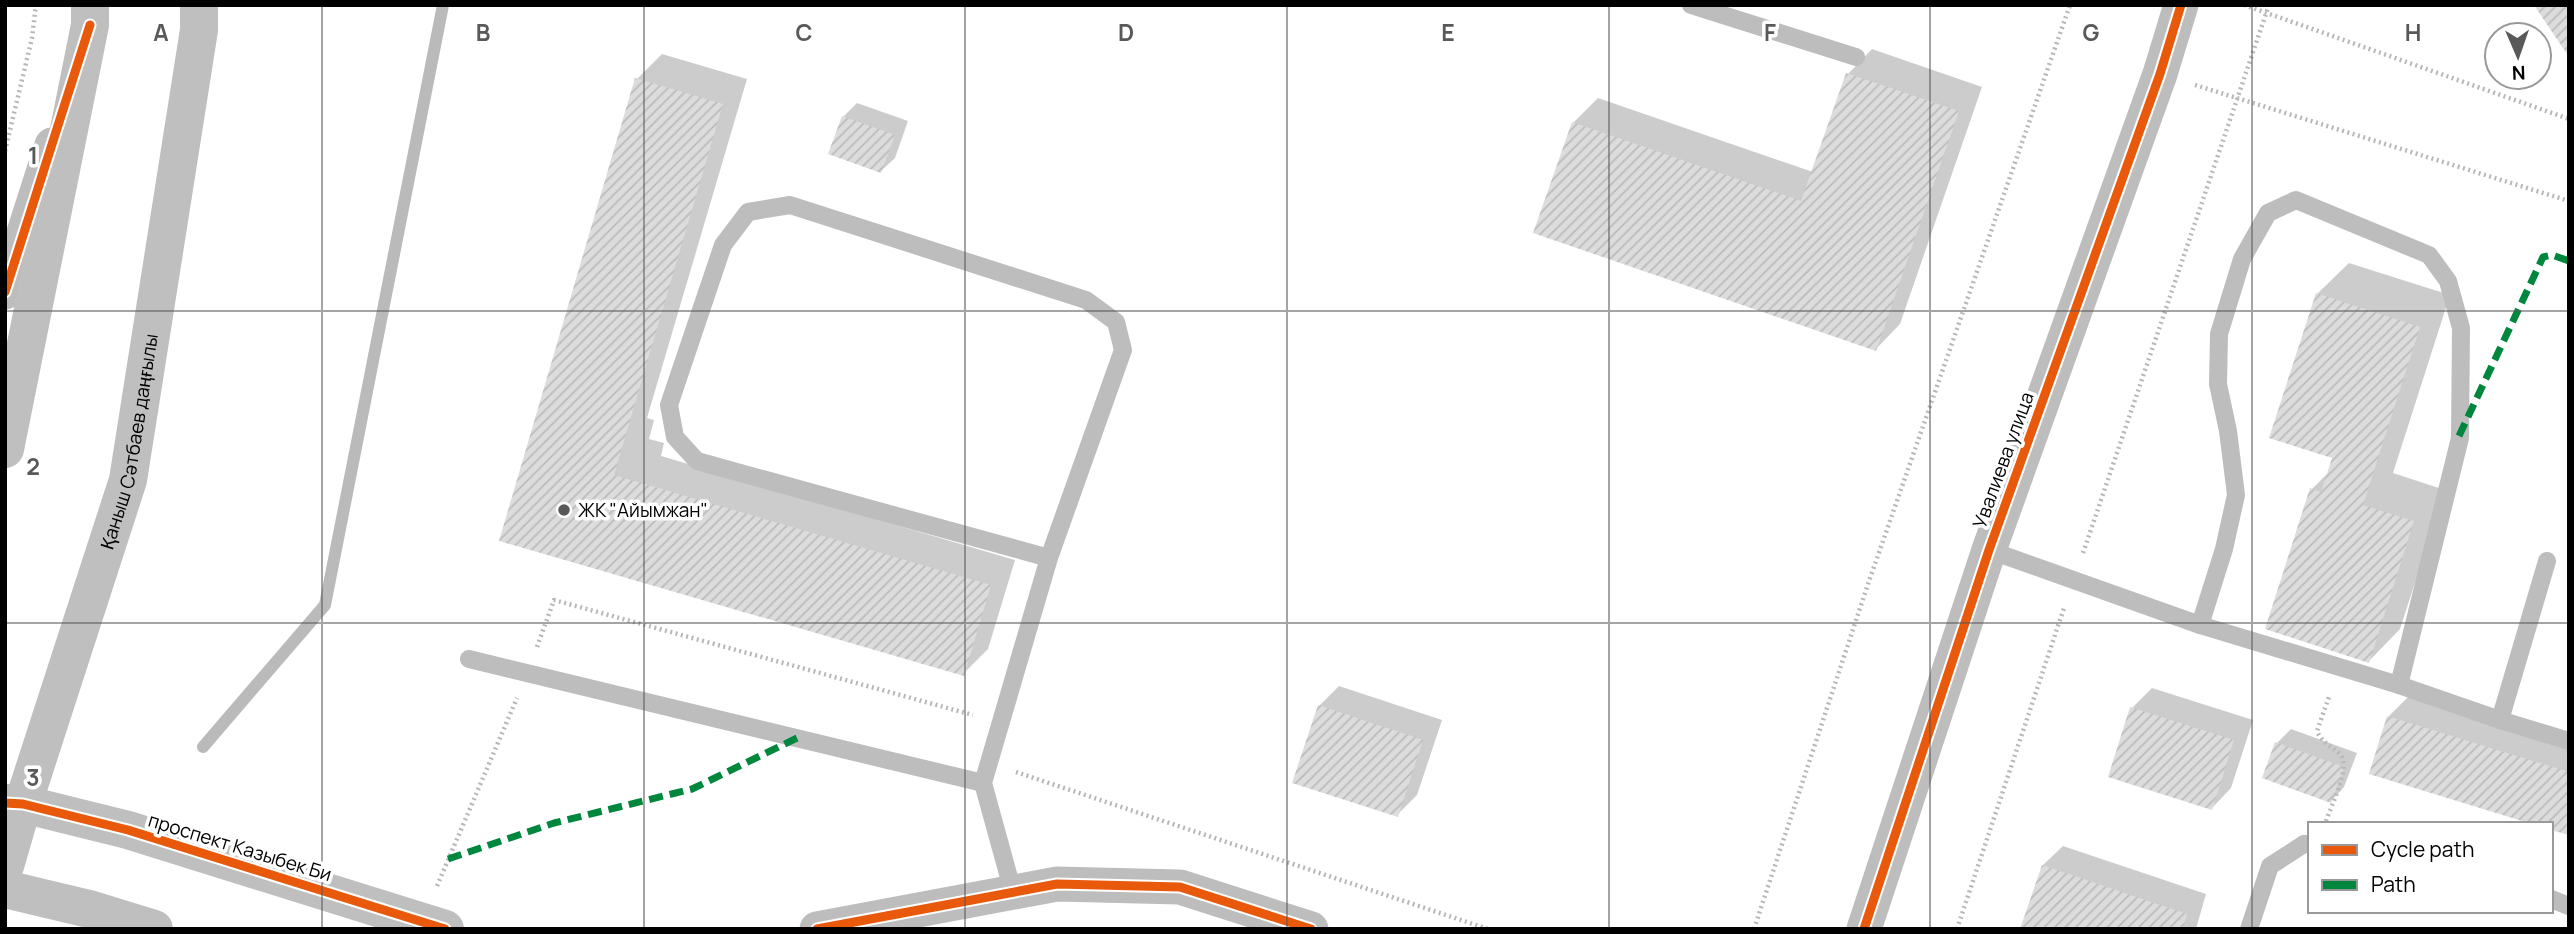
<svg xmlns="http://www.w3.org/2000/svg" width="2574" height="934" viewBox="0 0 2574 934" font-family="Manrope,sans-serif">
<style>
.shadow{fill:#0003}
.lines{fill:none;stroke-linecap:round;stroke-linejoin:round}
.stream{stroke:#bababa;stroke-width:12}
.building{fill:url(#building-hatch)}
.path{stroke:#b8b8b8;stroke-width:4.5;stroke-dasharray:2 3.5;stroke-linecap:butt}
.lane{stroke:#bdbdbd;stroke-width:18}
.street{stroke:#bdbdbd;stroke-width:35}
.secondary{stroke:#bfbfbf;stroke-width:38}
.quiet{stroke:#00873e;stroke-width:7;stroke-dasharray:14 7;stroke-linecap:butt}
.cycleway-casing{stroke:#fff;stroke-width:13}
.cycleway{stroke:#e8590c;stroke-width:9}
.grid{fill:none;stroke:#595959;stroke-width:2;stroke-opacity:0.55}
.poi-dot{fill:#595959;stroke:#fff;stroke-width:2.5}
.labels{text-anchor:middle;stroke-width:7;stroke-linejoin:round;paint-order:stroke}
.street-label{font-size:19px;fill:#000;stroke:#fff}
.poi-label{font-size:19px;fill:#000;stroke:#fff;text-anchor:start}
.grid-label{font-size:23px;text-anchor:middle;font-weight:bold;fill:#595959;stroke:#fff;stroke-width:7;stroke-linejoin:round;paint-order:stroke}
</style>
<defs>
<pattern id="building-hatch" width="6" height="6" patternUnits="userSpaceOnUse" patternTransform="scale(1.75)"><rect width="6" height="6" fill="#dcdcdc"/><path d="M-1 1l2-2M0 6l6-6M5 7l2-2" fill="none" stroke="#bbb"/></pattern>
</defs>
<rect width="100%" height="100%" fill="#fff"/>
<g class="shadow">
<path d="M1872,49l110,38 -82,237 -24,25 -303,-226 25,-25 215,74 35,-98z"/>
<path d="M662,54l85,25 -100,339 7,2 -5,19 15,4 -3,13 354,104 -27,89 -25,25 -360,-105 34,-490z"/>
<path d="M857,103l51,18 -13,37 -14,13 -38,-54z"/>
<path d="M2349,263l101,32 -57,178 52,17 -45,139 -31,32 -57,-172 18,-18 4,-14 -17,-163z"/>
<path d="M1339,686l103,34 -25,75 -20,20 -78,-109z"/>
<path d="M2152,688l101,32 -22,68 -19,20 -80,-100z"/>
<path d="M2413,692l156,48v93l-181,-116z"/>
<path d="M2291,729l66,24 -13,34 -13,14 -54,-58z"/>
<path d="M2063,846l143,48 -10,35h-175l22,-64z"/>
</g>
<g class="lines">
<path class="stream" d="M203,747l122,-142 118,-600"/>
</g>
<g class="building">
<path d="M2534,5h35v52z"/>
<path d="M1846,73l113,38 -83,240 -343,-118 39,-111 229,79z"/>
<path d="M635,78l88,26 -109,371 377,110 -27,91 -465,-135z"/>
<path d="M842,116l53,19 -14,38 -53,-19z"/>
<path d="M2316,293l104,34 -57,178 51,16 -45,142 -104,-34 45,-141 11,4 11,-34 -63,-20z"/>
<path d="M1318,705l105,35 -25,77 -106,-34z"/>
<path d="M2130,707l104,33 -22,70 -104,-33z"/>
<path d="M2387,716l182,56v63l-18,-5v-6h-19l-163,-50z"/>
<path d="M2275,742l69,25 -13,36 -69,-25z"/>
<path d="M2042,865l145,49 -4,15h-163z"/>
</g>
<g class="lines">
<g class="path">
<path d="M2244,5l325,114"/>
<path d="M2195,85l374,116"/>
<path d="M5,151l27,-113 4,-33"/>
<path d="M2083,553l186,-548"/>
<path d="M537,647l17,-47 419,115"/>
<path d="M1016,772l472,157"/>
<path d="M2326,821c5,-15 26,-56 14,-67 -10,-9 -18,-11 -23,-23l13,-37"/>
<path d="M437,886l80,-188"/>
<path d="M1754,929l114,-345 202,-579"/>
<path d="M1957,929l107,-321"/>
</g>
<g class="lane">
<path d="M1691,5l165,52"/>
<path d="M1989,550l211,75 199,60 101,35 47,-159"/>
<path d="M2200,625l24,-76 12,-54 -8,-64 -10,-47 1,-50 23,-75 26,-46 28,-13 133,55 19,26 13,47 -1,110 -61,247"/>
<path d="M469,659l514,124"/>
<path d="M2500,720l69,21"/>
<path d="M1013,892l-30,-109 66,-225 -352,-97 -22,-24 -6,-32 54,-160 25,-33 42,-7 296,95 30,22 7,28 -74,208"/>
<path d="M2551,899l18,7"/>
<path d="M2249,929l21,-63 34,-22h6"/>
</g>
<g class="street">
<path d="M5,292l47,-147"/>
<path d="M817,929l240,-45 123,3 131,42"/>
<path d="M1864,929l125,-379 171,-476 21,-69"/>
</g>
<g class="secondary">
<path d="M5,449l85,-424v-20"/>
<path d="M5,803l18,1 105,26 317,99"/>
<path id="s1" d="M5,866l18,-62 105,-324 71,-450v-25"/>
<path d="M5,889l84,20 65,20"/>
</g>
<g class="quiet">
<path d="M2459,436l84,-179 9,-2 17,6"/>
<path d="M448,859l106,-36 138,-34 105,-51"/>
</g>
<g class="cycleway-casing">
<g id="cycleway">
<path d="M5,292l85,-267"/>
<path d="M5,803l18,1 105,26 317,99"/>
<path d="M817,929l240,-45 123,3 131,42"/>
<path d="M1864,929l125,-379 171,-476 21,-69"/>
</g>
</g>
<use href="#cycleway" class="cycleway"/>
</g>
<path class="grid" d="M322,5v924M644,5v924M965,5v924M1287,5v924M1609,5v924M1930,5v924M2252,5v924M5,311h2564M5,623h2564"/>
<circle class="poi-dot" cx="564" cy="510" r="7"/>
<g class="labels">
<g class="street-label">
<text dy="7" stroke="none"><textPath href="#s1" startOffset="443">Қаныш Сәтбаев даңғылы</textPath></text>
<text transform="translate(2003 460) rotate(-70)" y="7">Увалиева улица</text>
<text transform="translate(240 847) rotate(17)" y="7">проспект Казыбек Би</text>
</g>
<g class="poi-label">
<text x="578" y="517">ЖК "Айымжан"</text>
</g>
</g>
<g class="grid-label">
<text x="161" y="41">A</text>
<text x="483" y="41">B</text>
<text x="804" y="41">C</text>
<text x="1126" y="41">D</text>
<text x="1448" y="41">E</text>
<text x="1770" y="41">F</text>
<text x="2091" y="41">G</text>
<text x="2413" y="41">H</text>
<text x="33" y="164">1</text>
<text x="33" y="475">2</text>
<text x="33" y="786">3</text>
</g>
<rect width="2574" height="934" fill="none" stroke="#000000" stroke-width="14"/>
<rect x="2308" y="822" width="245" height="91" fill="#ffffff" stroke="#999999" stroke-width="2"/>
<rect x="2322" y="845" width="35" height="10" fill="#e8590c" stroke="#999999" stroke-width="2"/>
<text x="2371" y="857" font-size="21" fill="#000000">Cycle path</text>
<rect x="2322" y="880" width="35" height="10" fill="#00873e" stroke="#999999" stroke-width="2"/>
<text x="2371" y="892" font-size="21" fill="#000000">Path</text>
<g transform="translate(2518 56) rotate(178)"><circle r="33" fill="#ffffff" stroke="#999999" stroke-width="2"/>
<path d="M0-5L12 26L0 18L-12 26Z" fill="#595959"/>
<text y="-10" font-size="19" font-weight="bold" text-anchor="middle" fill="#000000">N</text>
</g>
</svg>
